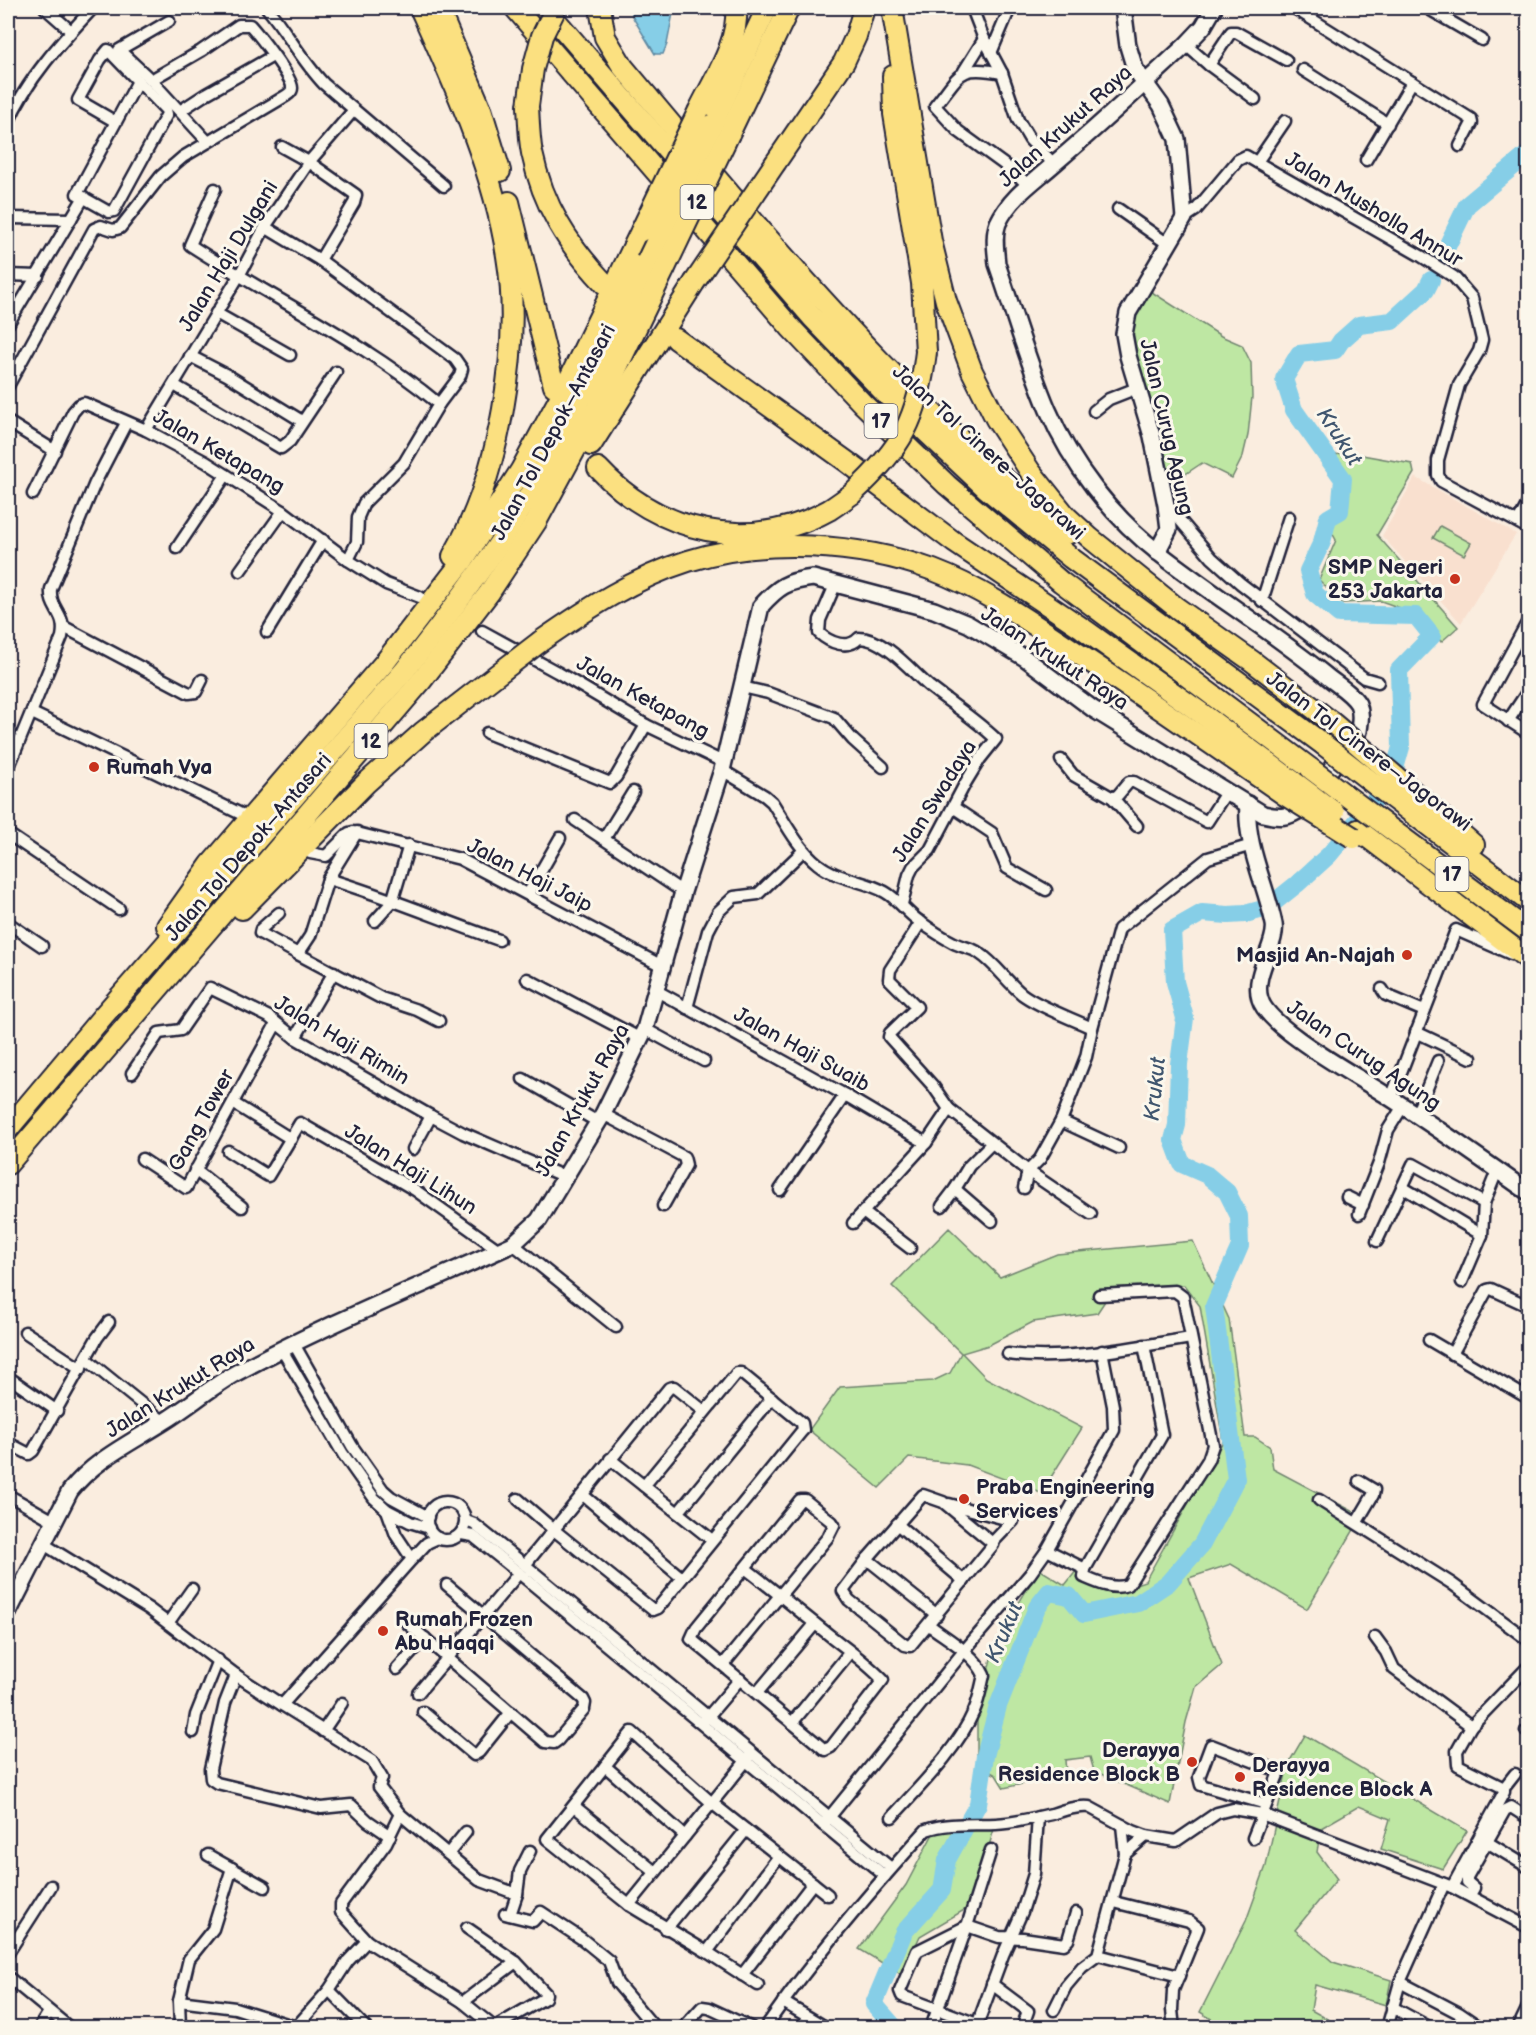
<svg xmlns="http://www.w3.org/2000/svg" width="1536" height="2035" viewBox="0 0 1536 2035" font-family="'Balsamiq Sans',sans-serif">
<style>
.built{fill:#f9e0cf}
.green{fill:#bee7a3;stroke:#70846f;stroke-width:1.5}
.water{fill:#86cee7;stroke:#5e89a2;stroke-width:1.5}
.lines{fill:none;stroke-linecap:round;stroke-linejoin:round}
.river{stroke:#86cee7;stroke-width:18}
.street-casing{stroke:#22223b;stroke-width:15}
.secondary-casing{stroke:#22223b;stroke-width:20}
.highway-casing{stroke:#22223b;stroke-width:24}
.street{stroke:#fbf7ec;stroke-width:10}
.secondary{stroke:#fbf7ec;stroke-width:15}
.highway{stroke:#fbe080;stroke-width:20}
.highway-bridge-casing{stroke:#22223b;stroke-width:24;stroke-linecap:butt}
.highway-bridge{stroke:#fbe080;stroke-width:20}
.poi-dot{fill:#c8321e;stroke:#fbf7ec;stroke-width:2}
.labels{text-anchor:middle;stroke-width:6;stroke-linejoin:round;paint-order:stroke}
.shield{fill:#fbf7ec;stroke:#636270;stroke-width:1.5}
.shield-label{font-size:20px;font-weight:bold;fill:#22223b}
.street-label{font-size:21px;fill:#22223b;stroke:#fbf7ec}
.poi-label{font-size:21px;font-weight:bold;fill:#22223b;stroke:#fbf7ec;text-anchor:start}
.water-label{font-size:22px;font-style:italic;fill:#40566f;stroke:#fbf7ec}
</style>
<rect width="100%" height="100%" fill="#faeddf"/>
<filter id="ink" filterUnits="userSpaceOnUse"><feTurbulence type="fractalNoise" baseFrequency=".0167" numOctaves="2"/><feDisplacementMap in="SourceGraphic" scale="12" xChannelSelector="R" yChannelSelector="G"/><feConvolveMatrix kernelMatrix="1 2 1 2 8 2 1 2 1" color-interpolation-filters="sRGB"/></filter>
<g filter="url(#ink)">
<path class="built" d="M1415,477l101,57 -55,89 -79,-87z"/>
<g class="green">
<path d="M1147,289l74,47 21,9 9,18 1,34 -4,38 -5,21 -11,22 -30,-15 -36,24 -36,-142 2,-31z"/>
<path d="M1351,453l61,11 2,9 -37,62 81,92 -17,15 -23,-32h-12l-25,-9 -38,2 -24,-23 17,-40 -6,-11 2,-9 13,-9 2,-34 -15,-22z"/>
<path d="M1440,526l31,17 -7,12 -31,-17z"/>
<path d="M949,1228l51,49 57,-23 136,-13 36,78 16,118h10l15,10 3,22 89,47 -55,93 -76,-45 -42,14 33,87 -26,22 -10,35 -16,82 -76,-33 -4,-14 -25,3 1,14 -62,14 -8,-13 -19,-11v-50l18,-71 44,-74 26,16 12,-15 44,19 24,-8 78,-140 -23,-135 -16,-21 -73,7 -14,21 -64,9 -44,23 -27,8 24,25 96,50 -41,65 -74,-28 -58,-7 -30,30 -70,-58 31,-43 93,-6 17,-8 11,-20 -69,-67z"/>
<path d="M1305,1735l162,96 -24,38 -62,-20 9,-30 -31,-13 -38,22 -4,24 20,27 -42,51 38,32 58,18 -5,25 -71,-20 -4,25 20,11 -3,6h-104l-24,-15 46,-91 20,-55 22,-102z"/>
<path d="M995,1826l-20,66 -9,17 -46,27 -18,39 -43,-26 47,-64 29,-55z"/>
</g>
<path class="water" d="M632,8h42l-7,36 -4,10h-8l-23,-38z"/>
<g class="lines">
<g class="river">
<path d="M1440,261l27,-56 61,-51"/>
<path d="M895,2028l-21,-24 30,-72 38,-42 5,-30 31,-56 7,-48 13,-50 39,-99 12,-15 20,4 15,18 54,-11 30,-20 34,-39 34,-65 -22,-173 26,-60 -1,-30 -12,-24 -20,-17 -25,-11 -9,-24 4,-15 2,-61 6,-46 -10,-36 -3,-52 30,-17 26,2 17,-1 22,-6 30,-24 32,-29 63,-76 9,-32 -2,-77 33,-34 -16,-20 -77,-2 -24,-20 -7,-23 14,-29 6,-24 12,-7 3,-32 -49,-69 -10,-31 15,-25 36,-4 6,-9 18,-16 33,-4 34,-31 5,-10"/>
</g>
<g class="street-casing">
<g id="street">
<path d="M45,8l26,23"/>
<path d="M267,8c20,24 35,53 57,76l120,102"/>
<path d="M972,8l12,31 18,34 16,47 12,20 24,24"/>
<path d="M1294,8l177,111 1,4 -12,23"/>
<path d="M1427,8l55,32"/>
<path d="M169,21l-50,29 32,30 57,62"/>
<path d="M1186,45l23,20 46,34"/>
<path d="M991,53l19,-45"/>
<path d="M1209,65l22,-33h5l50,28"/>
<path d="M1303,70l85,54"/>
<path d="M964,71l20,-32"/>
<path d="M1002,73c-44,-9 -41,1 -67,33l23,25 55,40 15,14"/>
<path d="M180,111l26,-17 67,-38"/>
<path d="M116,122l-38,-22 22,-40 8,-10 58,60 1,4 -53,97 -5,1 -32,-18 61,-113"/>
<path d="M8,123c18,-43 54,-82 85,-115"/>
<path d="M282,147l27,15 47,33 -2,8 -34,57"/>
<path d="M1366,160l46,-78"/>
<path d="M1257,162l28,-41"/>
<path d="M215,189l-25,56c83,54 173,96 249,159"/>
<path d="M1118,209l50,35"/>
<path d="M8,218l63,1"/>
<path d="M1184,218l12,-8 42,-50 8,-4 175,100 33,21 18,21 10,42 -3,11 -20,34 -21,75v15l3,6 87,47"/>
<path d="M265,227l55,33 135,99 7,10 -2,7 -21,28 -35,59 -40,40 -6,14 -1,25 -9,18"/>
<path d="M8,275l30,1"/>
<path d="M216,313l74,42"/>
<path d="M8,324l76,-127"/>
<path d="M190,356l37,19 75,46"/>
<path d="M174,385l107,63 9,-7 46,-69"/>
<path d="M8,386l86,-157 7,-3 12,4 7,-2 41,-52 22,-19 96,-57c4,-3 13,-6 13,-12 1,-10 -34,-54 -42,-63h-11l-38,26 -50,29"/>
<path d="M1094,411l15,-12 28,-11"/>
<path d="M8,422l47,29"/>
<path d="M146,430l94,-156 25,-47 44,-65 44,-51"/>
<path d="M33,494l40,-82 6,-7 5,-2 62,27 60,32 77,49 65,49 38,24 34,13"/>
<path d="M1167,505l45,53 28,25 124,95 14,4"/>
<path d="M1518,522l10,-19"/>
<path d="M177,548l49,-73"/>
<path d="M240,571l43,-60"/>
<path d="M836,583l-16,37 -1,13c11,10 29,17 40,5 26,0 53,34 71,49 23,18 45,32 66,52l-16,20 -14,23 -36,68 -17,17 -4,8 -7,29"/>
<path d="M1262,601l27,-84"/>
<path d="M1528,621l-45,83 45,29"/>
<path d="M64,627l125,66 7,-1 6,-12"/>
<path d="M482,631l75,41 89,53 77,37"/>
<path d="M267,632l56,-92"/>
<path d="M742,687l26,6 66,25 19,22 30,27"/>
<path d="M32,713l209,101"/>
<path d="M1508,721l20,-30"/>
<path d="M487,733l123,50 6,-6 30,-52"/>
<path d="M1061,760l12,15 40,23 5,-3 11,-13h5l73,40 20,-31"/>
<path d="M8,769l54,-132c5,-24 -13,-27 -11,-48l44,-106 31,-60"/>
<path d="M722,770l43,26 7,6c14,22 26,46 46,62 20,16 46,16 67,28 14,8 21,20 34,29 11,8 23,16 35,22 8,4 18,5 25,10 17,11 27,28 43,41 17,13 49,24 70,34"/>
<path d="M1113,798l24,28"/>
<path d="M953,807l39,26 15,35 39,22"/>
<path d="M575,820l108,72"/>
<path d="M8,834l111,75"/>
<path d="M604,839l29,-47"/>
<path d="M310,853l16,3 23,-23 4,-1 107,27 204,108"/>
<path d="M328,879l29,-47"/>
<path d="M528,894l32,-56"/>
<path d="M279,913l-18,16 -1,4 38,21"/>
<path d="M375,921l17,-19 17,-57"/>
<path d="M921,922l-31,48 -1,9 28,28 -27,26 -1,4 44,49 16,23"/>
<path d="M8,923l34,23"/>
<path d="M527,979l114,60"/>
<path d="M1382,989l4,6 38,16"/>
<path d="M657,991l188,104 81,48"/>
<path d="M687,1008l21,-77 10,-19 16,-15 24,-3 45,-43"/>
<path d="M439,1021l-22,-11 -36,-12 -83,-44 12,-18 18,-57c58,17 114,41 171,61"/>
<path d="M645,1029l59,32"/>
<path d="M1416,1032l55,26"/>
<path d="M295,1038l39,-66"/>
<path d="M132,1073l27,-40 22,-3 29,-42 59,29 26,21 136,78 32,17 102,44"/>
<path d="M523,1079l75,43"/>
<path d="M1391,1098l65,-168 55,24"/>
<path d="M233,1103l58,36"/>
<path d="M603,1114l81,43 2,8 -23,41"/>
<path d="M1416,1115l22,-54"/>
<path d="M1061,1121l58,27"/>
<path d="M413,1149l18,-33"/>
<path d="M228,1151l40,25 32,-53 115,67 84,60"/>
<path d="M142,1159l44,29 90,-164"/>
<path d="M195,1170l47,37"/>
<path d="M1402,1187l80,48"/>
<path d="M1024,1188l4,-17 63,43"/>
<path d="M955,1189l37,32"/>
<path d="M780,1190l65,-95"/>
<path d="M1347,1197l16,8"/>
<path d="M1484,1203l13,-32"/>
<path d="M942,1206l13,-17 14,-23 22,-22"/>
<path d="M863,1212l47,36"/>
<path d="M1359,1214l20,-51 9,-33 15,-24"/>
<path d="M853,1223l73,-80 23,-34 79,62 12,-12 21,-38 25,-64 6,-29 27,-99 89,-71 44,-13"/>
<path d="M1377,1241l36,-77 71,39 -2,32 -20,47"/>
<path d="M513,1244l103,83"/>
<path d="M1099,1295l76,-4 8,6 30,148 -5,15 -80,125c-15,5 -30,-2 -44,-8l1,-8 77,-134 -18,-90"/>
<path d="M25,1332l56,37"/>
<path d="M1429,1340l99,58"/>
<path d="M294,1344l58,102 31,44 8,7 37,20"/>
<path d="M282,1350l61,104 31,44 13,12 23,12 19,6"/>
<path d="M1008,1354c60,8 124,-7 183,-16"/>
<path d="M1452,1354l35,-64 4,-1 37,17"/>
<path d="M86,1359l78,63"/>
<path d="M8,1377l49,34"/>
<path d="M8,1443l21,11 4,-3 64,-113 12,-16"/>
<path d="M610,1459l102,81"/>
<path d="M8,1495l46,26"/>
<path d="M583,1495l99,83"/>
<path d="M923,1495l20,7 47,39 3,4 -83,101 -5,-1 -56,-45 -6,-9 24,-32z"/>
<path d="M518,1499l36,31 99,80 5,-2 143,-176 2,-2 -1,-7 -61,-50h-4l-93,113"/>
<path d="M1319,1500l132,83 77,57"/>
<circle cx="446" cy="1521" r="19"/>
<path d="M949,1504l64,17 -21,22"/>
<path d="M387,1510l9,25 16,24"/>
<path d="M678,1513l94,-115"/>
<path d="M466,1521l8,3 51,41 366,303"/>
<path d="M1357,1522l16,-27 1,-5 -15,-9"/>
<path d="M897,1524l67,57"/>
<path d="M461,1534l12,2 46,37 366,303"/>
<path d="M42,1543l107,66 87,66 46,30 90,56 10,17 -3,9 21,27 79,66 38,14 -7,21"/>
<path d="M1047,1550l38,19"/>
<path d="M867,1559l70,56"/>
<path d="M525,1565l144,-177 5,-1 30,24"/>
<path d="M168,1623l24,-34"/>
<path d="M407,1623l138,119 9,1 4,-3 26,-31 1,-6 -2,-4 -136,-114"/>
<path d="M1375,1637l11,15 8,17 77,57"/>
<path d="M723,1665l105,-128 6,-12 -2,-3 -27,-22h-5l-104,128 -5,11 6,5 128,106 6,-3 52,-67c-15,-16 -33,-29 -50,-42 -29,-23 -58,-47 -88,-70"/>
<path d="M397,1669l28,-31"/>
<path d="M236,1675l-11,28 -15,66 1,10 6,4 104,25 30,-3 17,16 22,15"/>
<path d="M418,1693l101,-120"/>
<path d="M757,1693l58,-69"/>
<path d="M282,1705l130,-146 15,-16 11,-5"/>
<path d="M423,1712l51,43 5,-3 32,-40"/>
<path d="M705,1720l35,-41"/>
<path d="M792,1723l58,-71"/>
<path d="M323,1731l19,-28"/>
<path d="M1526,1731l2,1"/>
<path d="M193,1732l3,-17 22,-55"/>
<path d="M605,1766l80,70"/>
<path d="M1504,1788l-46,-23 -1,-14 14,-25 57,-59"/>
<path d="M574,1806l81,66"/>
<path d="M400,1814l-14,29 -45,61v8l26,29 96,61 32,26"/>
<path d="M892,1817c28,-31 65,-67 82,-106 5,-11 7,-24 10,-36 -10,-22 -37,-36 -55,-50"/>
<path d="M823,1825l141,-174 66,-77 17,-24 67,-120 -1,-24 -11,-55"/>
<path d="M1253,1838l25,-63 -2,-5 -65,-25 -12,32 2,8 65,19"/>
<path d="M1487,1842l41,25"/>
<path d="M448,1854l18,-22"/>
<path d="M1125,1854l21,-18"/>
<path d="M208,1855l57,32"/>
<path d="M779,1856l-72,96 -78,-47 -82,-66 85,-107 80,71 116,92"/>
<path d="M1452,1887l52,-95v-4l11,-14"/>
<path d="M517,1894l3,-23 10,-20"/>
<path d="M1470,1895l4,-7 -7,-6v-5l38,-67 6,-3 17,11"/>
<path d="M1114,1902l75,19 9,7 -25,62 -1,20 2,18"/>
<path d="M629,1905l121,-149"/>
<path d="M505,1914l28,7 8,-9 41,27 27,22 8,22 38,45"/>
<path d="M467,1928l49,34 30,32 -1,4 -50,29"/>
<path d="M666,1929l80,-99"/>
<path d="M707,1952l51,33"/>
<path d="M8,1953l43,-67"/>
<path d="M1098,1955l81,21"/>
<path d="M742,1975l71,-92"/>
<path d="M8,1977l62,51"/>
<path d="M1400,1982l59,31 22,15"/>
<path d="M992,1984l36,27 -6,17"/>
<path d="M329,1990l37,38"/>
<path d="M179,2001l56,7 58,18"/>
<path d="M463,2002l53,-40"/>
<path d="M783,2002l44,26"/>
<path d="M1392,2007l39,21"/>
<path d="M1054,2010l12,-24 16,-19 16,-12 27,-101 -3,-29"/>
<path d="M977,2024l-75,-28 -2,-5 17,-40 50,-25 32,11 24,1 41,6 4,-4 8,-27"/>
<path d="M39,2028l10,-16"/>
<path d="M180,2028l-1,-27 10,-42 24,-30 19,-61"/>
<path d="M292,2028l5,-2 32,-36 19,-29 19,-20"/>
<path d="M683,2028l19,-21 7,1 43,20"/>
<path d="M765,2028c47,-69 105,-136 161,-198 22,-8 48,-5 70,-6 19,-1 38,-6 56,-10 12,-4 24,-8 37,-7l44,24 13,5 30,5 41,-28 16,-4 29,5 190,73 76,40"/>
<path d="M931,2028l36,-102 24,-76"/>
<path d="M976,2028l27,-73 19,-43 12,-38 4,-57"/>
<path d="M1387,2028l13,-46 44,-98"/>
<path d="M1518,2028l10,-21"/>
</g>
</g>
<g class="secondary-casing">
<g id="secondary">
<path d="M1123,8l5,38 7,23 26,36 16,34 7,79 -56,95 -4,21 4,22 24,80 14,69 3,24 -12,23"/>
<path d="M1248,804c-3,42 18,80 26,120 4,19 -22,50 -14,75 8,30 101,79 129,98 47,30 94,63 139,95"/>
<path d="M8,1613l62,-122c25,-32 61,-48 95,-70 24,-15 46,-34 71,-48 90,-49 185,-87 277,-129l26,-24 64,-106 42,-85 38,-137 39,-122 39,-164c17,-19 26,-25 52,-28l121,32 34,14 57,34 68,51 170,105c16,4 26,4 39,-6l57,-77c1,-9 3,-18 -1,-27 -7,-12 -24,-21 -34,-30 -53,-43 -111,-79 -165,-121 -47,-36 -88,-89 -111,-143 -20,-47 -34,-97 -51,-146 -1,-13 -4,-28 1,-41 12,-26 37,-42 57,-60 45,-38 88,-78 131,-118l17,-18 11,-19"/>
</g>
</g>
<g class="highway-casing">
<g id="highway">
<path d="M420,8c36,80 73,160 87,248 15,89 -8,221 -54,300"/>
<path d="M438,8l43,101 19,62"/>
<path d="M515,8l275,319 72,76 85,82 114,97 250,187"/>
<path d="M545,8l267,309 75,78 99,93 85,70 253,187"/>
<path d="M600,8l5,29 18,30c84,100 167,201 258,295 59,61 122,118 188,171"/>
<path d="M892,8l39,233 15,60 26,70 24,48 34,52 36,45 24,22 87,70 75,53 77,59"/>
<path d="M893,76l1,38 28,169 4,69"/>
<path d="M528,106c1,16 1,32 4,47 11,53 36,92 73,131"/>
<path d="M699,110c15,-31 40,-67 37,-102"/>
<path d="M712,125l55,-117"/>
<path d="M729,134l60,-126"/>
<path d="M776,162l68,-100 12,-26 8,-28"/>
<path d="M509,202l45,184"/>
<path d="M676,339l170,122 108,81 128,86 119,85 93,69"/>
<path d="M591,445l103,-162"/>
<path d="M598,468c60,65 151,86 231,42 8,-5 16,-11 23,-16"/>
<path d="M541,641c46,-32 93,-63 147,-80 76,-24 171,-18 245,9 50,19 94,50 138,79 72,47 143,97 214,146"/>
<path d="M1402,782l72,63"/>
<path d="M1391,797l137,104"/>
<path d="M1376,818l152,113"/>
<path d="M1358,830l170,129"/>
<path d="M242,909l124,-126 57,-51 80,-62"/>
<path d="M167,926l44,-62 174,-202 77,-100 59,-92 42,-78 78,-161"/>
<path d="M8,1129l95,-113 302,-346c40,-50 79,-102 113,-156 49,-81 88,-168 129,-253"/>
<path d="M8,1164l414,-484 67,-87 47,-71 60,-111 68,-141"/>
</g>
</g>
<use href="#street" class="street"/>
<use href="#secondary" class="secondary"/>
<use href="#highway" class="highway"/>
<g class="highway-bridge-casing">
<g id="highway-bridge">
<path d="M528,106l5,-37 9,-33 14,-28"/>
<path d="M641,231l58,-121"/>
<path d="M647,261l65,-136"/>
<path d="M664,270l65,-136"/>
<path d="M694,283l82,-121"/>
<path d="M852,494c50,-46 66,-75 74,-142"/>
<path d="M503,670l38,-29"/>
<path d="M1329,720l73,62"/>
<path d="M1324,745l67,52"/>
<path d="M1311,769l65,49"/>
<path d="M1294,782l40,30"/>
<path d="M1285,795l69,43"/>
</g>
</g>
<use href="#highway-bridge" class="highway-bridge"/>
</g>
</g>
<g class="poi-dot">
<circle cx="1455" cy="579" r="6"/>
<circle cx="94" cy="767" r="6"/>
<circle cx="1407" cy="955" r="6"/>
<circle cx="964" cy="1499" r="6"/>
<circle cx="383" cy="1631" r="6"/>
<circle cx="1192" cy="1762" r="6"/>
<circle cx="1240" cy="1777" r="6"/>
</g>
<g class="labels">
<g class="shield">
<rect x="680.5" y="185" width="33" height="34" rx="4.5"/>
<rect x="864.5" y="404" width="33" height="34" rx="4.5"/>
<rect x="354.5" y="724" width="33" height="34" rx="4.5"/>
<rect x="1435.5" y="857" width="33" height="34" rx="4.5"/>
</g>
<g class="shield-label">
<text x="697" y="209">12</text>
<text x="881" y="428">17</text>
<text x="371" y="748">12</text>
<text x="1452" y="881">17</text>
</g>
<g class="street-label">
<text transform="translate(1065 126) rotate(-42)" y="7">Jalan Krukut Raya</text>
<text transform="translate(1374 209) rotate(31)" y="7">Jalan Musholla Annur</text>
<text transform="translate(228 256) rotate(-59)" y="7">Jalan Haji Dulgani</text>
<text transform="translate(1167 427) rotate(77)" y="7">Jalan Curug Agung</text>
<text transform="translate(553 432) rotate(-62)" y="7">Jalan Tol Depok–Antasari</text>
<text transform="translate(219 451) rotate(30)" y="7">Jalan Ketapang</text>
<text transform="translate(989 452) rotate(42)" y="7">Jalan Tol Cinere–Jagorawi</text>
<text transform="translate(1055 658) rotate(33)" y="7">Jalan Krukut Raya</text>
<text transform="translate(643 697) rotate(29)" y="7">Jalan Ketapang</text>
<text transform="translate(1369 751) rotate(37)" y="7">Jalan Tol Cinere–Jagorawi</text>
<text transform="translate(934 801) rotate(-58)" y="7">Jalan Swadaya</text>
<text transform="translate(248 847) rotate(-49)" y="7">Jalan Tol Depok–Antasari</text>
<text transform="translate(530 875) rotate(27)" y="7">Jalan Haji Jaip</text>
<text transform="translate(342 1040) rotate(31)" y="7">Jalan Haji Rimin</text>
<text transform="translate(802 1049) rotate(29)" y="7">Jalan Haji Suaib</text>
<text transform="translate(1364 1055) rotate(34)" y="7">Jalan Curug Agung</text>
<text transform="translate(582 1100) rotate(-61)" y="7">Jalan Krukut Raya</text>
<text transform="translate(201 1120) rotate(-61)" y="7">Gang Tower</text>
<text transform="translate(411 1169) rotate(32)" y="7">Jalan Haji Lihun</text>
<text transform="translate(180 1387) rotate(-32)" y="7">Jalan Krukut Raya</text>
</g>
<g class="poi-label">
<text x="1443" y="574" text-anchor="end">SMP Negeri<tspan x="1443" dy="24">253 Jakarta</tspan></text>
<text x="106" y="774">Rumah Vya</text>
<text x="1395" y="962" text-anchor="end">Masjid An-Najah</text>
<text x="976" y="1494">Praba Engineering<tspan x="976" dy="24">Services</tspan></text>
<text x="395" y="1626">Rumah Frozen<tspan x="395" dy="24">Abu Haqqi</tspan></text>
<text x="1180" y="1757" text-anchor="end">Derayya<tspan x="1180" dy="24">Residence Block B</tspan></text>
<text x="1252" y="1772">Derayya<tspan x="1252" dy="24">Residence Block A</tspan></text>
</g>
<g class="water-label">
<text transform="translate(1340 436) rotate(57)" y="8">Krukut</text>
<text transform="translate(1154 1089) rotate(-84)" y="8">Krukut</text>
<text transform="translate(1003 1632) rotate(-67)" y="8">Krukut</text>
</g>
</g>
<rect width="1536" height="2035" fill="none" stroke="#fbf7ec" stroke-width="30"/>
<rect x="15" y="15" width="1506" height="2005" fill="none" stroke="#22223b" stroke-width="2" filter="url(#ink)"/>
</svg>
